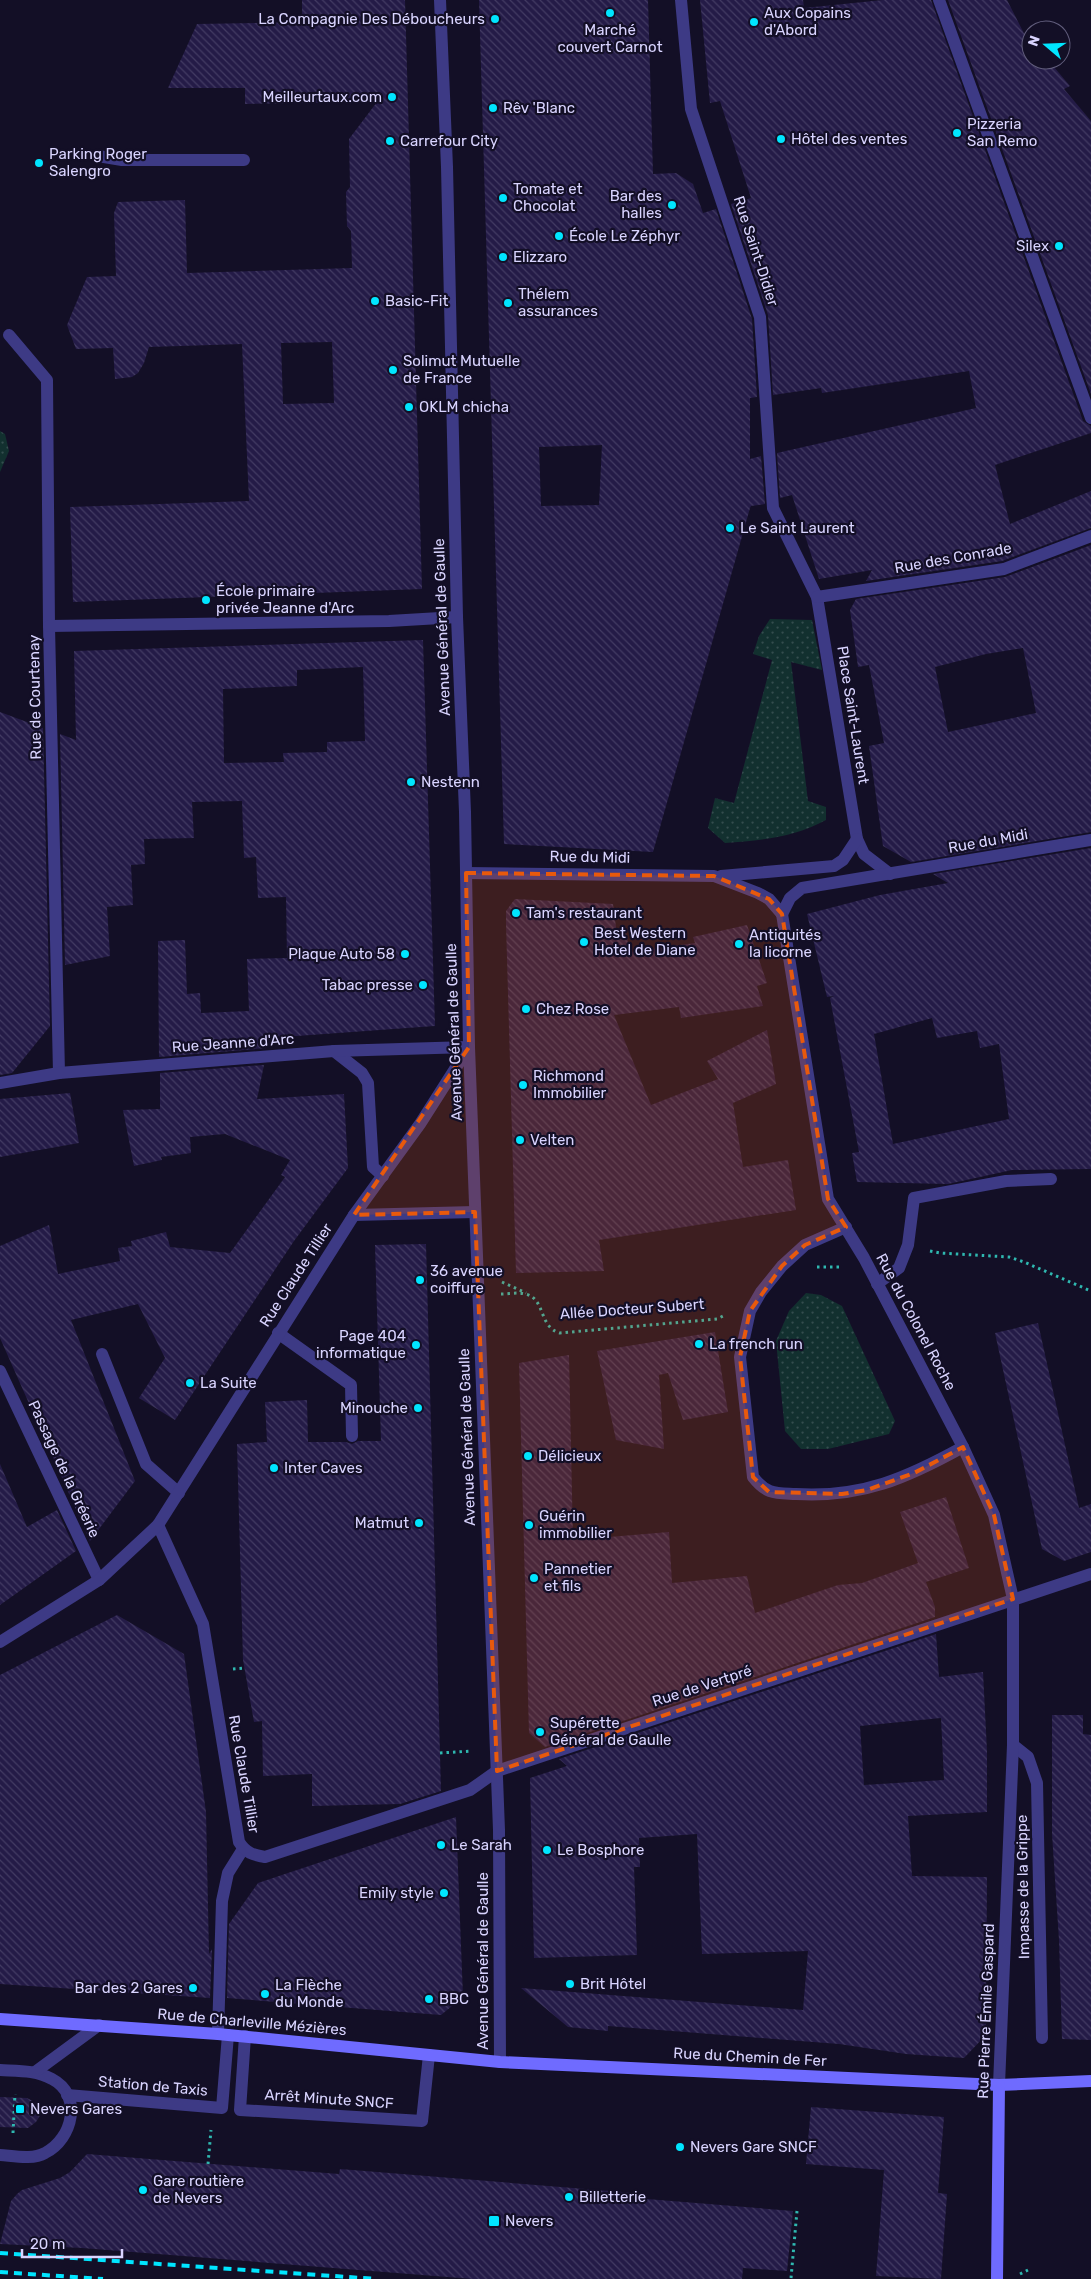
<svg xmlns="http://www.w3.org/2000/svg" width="1091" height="2279" viewBox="0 0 1091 2279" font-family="Rubik,sans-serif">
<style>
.grass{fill:url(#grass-dots)}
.building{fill:url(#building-back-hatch);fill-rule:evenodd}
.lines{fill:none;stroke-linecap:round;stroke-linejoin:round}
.path{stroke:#2fb8b0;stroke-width:3;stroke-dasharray:2.5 4;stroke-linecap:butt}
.service{stroke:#3d3a85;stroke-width:12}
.pedestrian{stroke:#3d3a85;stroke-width:12}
.minor{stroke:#3d3a85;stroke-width:12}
.tertiary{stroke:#3d3a85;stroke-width:12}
.secondary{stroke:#6f6bff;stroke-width:12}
.rail{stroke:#00e5ff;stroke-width:4;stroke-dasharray:8 6;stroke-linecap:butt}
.marked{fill:#e8590c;fill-opacity:0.2;stroke:#e8590c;stroke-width:4;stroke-dasharray:10 6;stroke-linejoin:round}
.poi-dot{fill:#00e5ff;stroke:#130f26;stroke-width:2}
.labels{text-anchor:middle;stroke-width:4.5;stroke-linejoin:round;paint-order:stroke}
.poi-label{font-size:15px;fill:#d9d4ff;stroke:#130f26;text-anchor:start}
.street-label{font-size:15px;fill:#d9d4ff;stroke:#130f26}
</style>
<defs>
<pattern id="grass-dots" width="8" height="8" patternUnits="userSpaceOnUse" patternTransform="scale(1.25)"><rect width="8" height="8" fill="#12302f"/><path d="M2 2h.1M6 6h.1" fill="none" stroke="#344d4e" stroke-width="1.8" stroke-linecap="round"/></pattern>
<pattern id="building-back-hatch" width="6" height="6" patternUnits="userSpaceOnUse" patternTransform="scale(1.25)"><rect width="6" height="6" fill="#241b47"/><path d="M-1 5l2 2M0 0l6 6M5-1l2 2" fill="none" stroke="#433b63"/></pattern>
</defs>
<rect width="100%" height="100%" fill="#130f26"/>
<g class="grass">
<path d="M0,431l5,3 4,17 -9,21z"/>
<path d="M770,619l42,1 10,50 -31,-8 17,139 18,6v13c-31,17 -67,21 -101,23l-17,-15 7,-30 19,5 38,-143 -19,-6 6,-18z"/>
<path d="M806,1293l15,2 21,11 53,115 -6,13 -61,15h-27l-16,-18 -9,-90 13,-30z"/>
</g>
<g class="building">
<path d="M302,0h103l17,589 -349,13 -3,-95 179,-6 -7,-157 -93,3 -5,16 -6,10 -6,4 -17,2 -2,-31 -37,1 -9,-24 20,-48 29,-1 -2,-63 4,-11 67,-2 2,73 165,-5 -1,-37 -4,-5 -1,-34 4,-5 -1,-48 28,-37 -132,2v-16h-77l29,-64 105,-2zM332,342l2,61 -51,1 -2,-61z"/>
<path d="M479,0h169l5,174 23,-1 17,11 10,29 13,-4 36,110 5,78 -7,1v61l11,-3 4,48 -14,2 -1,2 -97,344 -149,-8zM602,445l-3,60 -58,1 -2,-59z"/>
<path d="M700,0h103l1,8 79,-8h48l152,421 8,5v7l-96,32 15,59 81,-33v37l-89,33 -136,20 6,-11 -53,9 -27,-84 -12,3 -3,-45 199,-45 -7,-37 -147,22 -1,-5 -48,7 -5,-80 -37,-111 20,-6 -31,-97 -10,2z"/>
<path d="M948,0h59l24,47v13h17l22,26 -6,3 27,32v273z"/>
<path d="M1091,545v287l-180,30 -28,-16 -14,-100 15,-3 -15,-78 -11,2 -8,-57 6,-11 149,-22zM1023,648l13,65 -88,19 -13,-65 51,-13z"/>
<path d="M423,640l12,386 -166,12 -2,10 -108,9 -1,-116 27,-1 2,54 13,-1 1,20 48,-2 -2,-52 40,-1 -1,-61 -28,1 -2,-41 -12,1 -2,-57 -50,1 2,36 -50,1 1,25 -14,1 2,40 -26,2 3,49 -45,9 -5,-231 16,6 -2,-89zM363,667l2,74 -38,1v10l-44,1 1,9 -60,1 -1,-74 74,-3v-16z"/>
<path d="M0,712l43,16 7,298 -38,47 -12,2z"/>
<path d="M1091,848v321l-79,1 -64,14 -91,-2 -5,-29 7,-1 -29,-154 4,-2 -7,1 -20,-83 73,-19 68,-12 -15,-9zM932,1018l5,20 40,-7 3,17 19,-4 10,75 -116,25 -19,-110z"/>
<path d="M515,899l98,5 4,31 9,-2 4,19 65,-9 -2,-6 54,-12 20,58 -10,3 6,20 -82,12 -2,-11 -65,8 37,90 67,-26 -11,-18 60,-31 9,54 -43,19 10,64 45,-7 8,50 -197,30 5,31 -88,2 -10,-349v-13z"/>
<path d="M264,1065l-7,34 87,-5 4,74 -54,73 -119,179 -36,-22 26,-40 -27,-54 -67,16 64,161 -45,60 -90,-203v-92l49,-21 9,49 62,-13 -2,-13 14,-2 -1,-5 35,-9 4,15 60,6 55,-76 -4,-2 9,-15 -65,-26 -35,3 1,16 -30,4 1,3 -28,6 -11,-56 37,-1v-36z"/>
<path d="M70,1093l9,50 -79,14v-58z"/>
<path d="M426,1244l15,547 -41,13 -88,2v-32l-49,2 -1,-55 -8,1 -11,-62 -6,-216 30,-2 -2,-40 42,-2 1,42h38l6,2 6,-3h23l-6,-196z"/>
<path d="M1038,1323l41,185 12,-4v48l-27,9 -22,-12 -47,-216z"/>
<path d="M715,1332l13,80 -45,8 -15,-47 -9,2 5,74 -48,-9 -19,-89z"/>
<path d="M569,1355l4,185 96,-8 3,51 75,-7 8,37 83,-28 24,-2 56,-20 -18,-51 46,-15 23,71 -43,14 9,25v10l-390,130 -16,-14 -10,-370z"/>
<path d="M0,1464l27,63 30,-17 19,41 -76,54z"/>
<path d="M117,1615l67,39 22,158 3,142 3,-5 -2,49 -210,-14v-309z"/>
<path d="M936,1634l3,43 44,-5 4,79v61l-79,4 4,60 75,1 -1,158 -22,23 -58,-4 -67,-10 -231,-18v5l-40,-4 -47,-39 282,22 5,-59 -106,3 -5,-120 -58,4 1,29h-6l3,88 -103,3 -4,-180 37,-12 -8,-7zM941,1718l3,62 -80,5 -4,-59z"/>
<path d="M1052,1715h31v19l8,1v305l-29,-1 -3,-99 -7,-106z"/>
<path d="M456,1817l7,180 -22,18 -214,-17 2,-74 29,-41z"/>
<path d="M0,2097l27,1 11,6 3,10 -5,8 -8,6 -28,-1z"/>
<path d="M811,2107l133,10 -6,76 9,1 -6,85 -65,-3 8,-106 -78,-6z"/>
<path d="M87,2154l252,20 1,-5 307,25v5l146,12 -6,60 -44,-3 -1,11h-269l-391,-31 -82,-4 11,-43 6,-7 5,-4 38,-12 10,-6z"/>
</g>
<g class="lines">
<g class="path">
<path d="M930,1251l10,2 69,4 15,5 67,29"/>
<path d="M817,1267h24"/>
<path d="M502,1282l24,11"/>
<path d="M501,1294c8,0 17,-2 24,0 21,4 13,33 35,39l157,-14 8,-4"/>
<path d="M233,1669l12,-1"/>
<path d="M440,1753l32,-2"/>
<path d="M13,2133l2,-39"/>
<path d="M208,2164l3,-34"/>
<path d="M1020,2274l8,-4"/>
<path d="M791,2278l6,-67"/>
</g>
<g class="service">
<path d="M98,156l24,4h122"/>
<path d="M334,1051l28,22 6,10 5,84 10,9"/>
<path d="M877,1284l22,-16 9,-23 6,-47 92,-17 45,-2"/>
<path d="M278,1333l73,52 1,51"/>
<path d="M102,1354l44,110 33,29"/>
<path d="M1013,1745l15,12 9,26 5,255"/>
<path d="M0,2070c18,1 36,0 52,9 31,16 21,60 -7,74 -12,7 -31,3 -45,2"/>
<path d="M35,2072l64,-47"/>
</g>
<g class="pedestrian">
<path d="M939,0l152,418"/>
<path d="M218,2034l4,-133 6,-28 15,-24"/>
</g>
<g class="minor">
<path d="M681,0l10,109 69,208 13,191 44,89 40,242 7,15 26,20"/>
<path d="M9,335l38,45 2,246 10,447"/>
<path d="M817,597l187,-28 87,-33"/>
<path d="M49,626l340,-5 68,-4"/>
<path d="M466,873l248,3 44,17 11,6 13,15"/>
<path d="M721,876l113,-10 9,-6 14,-21"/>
<path d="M782,914l46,285 36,59 99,189 31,68 19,84v146l-14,340"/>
<path d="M782,914l8,-16 12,-10 289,-48"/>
<path d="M0,1083l59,-10 275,-22 135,-4"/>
<path d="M846,1227l-41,18 -23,21 -21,26 -11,19 -10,46 13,120c14,18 23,16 43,17 66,4 111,-16 167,-47"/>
<path d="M0,1371l99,209"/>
<path d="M158,1525l45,99 36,218c7,11 14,13 26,15l205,-67 27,-19 594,-197"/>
<path d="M245,2036l-5,74 182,11 7,-66"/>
<path d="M67,2095l155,13 6,-73"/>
</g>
<g class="tertiary">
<path d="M440,0l7,167 10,450 8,195 4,235 30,783 1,232"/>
<path d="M354,1215l121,-3"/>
<path d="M0,1642l99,-62 59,-55 196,-310 66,-91 49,-77"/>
</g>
<g class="secondary">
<path d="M0,2019l218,15 282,28 499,23 92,-4"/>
<path d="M997,2279l2,-194"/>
</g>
<g class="rail">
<path d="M0,2253l377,26"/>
<path d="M0,2272l103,7"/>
</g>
</g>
<path class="marked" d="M466,873l248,3 55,23 13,15 46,285 18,28 -41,18 -23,21 -32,45 -10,46 13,120 16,15 73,2 25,-4 47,-17 49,-26 31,68 19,84 -516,172 -22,-559 -121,3 115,-168z"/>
<g class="poi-dot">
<circle cx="610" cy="13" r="5"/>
<circle cx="495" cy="19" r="5"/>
<circle cx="754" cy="22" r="5"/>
<circle cx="392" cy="97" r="5"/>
<circle cx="493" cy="108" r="5"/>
<circle cx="957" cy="133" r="5"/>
<circle cx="781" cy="139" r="5"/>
<circle cx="390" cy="141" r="5"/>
<circle cx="39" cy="163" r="5"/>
<circle cx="503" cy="198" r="5"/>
<circle cx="672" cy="205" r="5"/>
<circle cx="559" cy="236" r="5"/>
<circle cx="1059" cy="246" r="5"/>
<circle cx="503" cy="257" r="5"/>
<circle cx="375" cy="301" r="5"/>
<circle cx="508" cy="303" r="5"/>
<circle cx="393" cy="370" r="5"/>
<circle cx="409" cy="407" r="5"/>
<circle cx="730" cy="528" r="5"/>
<circle cx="206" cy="600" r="5"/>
<circle cx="411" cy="782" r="5"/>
<circle cx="516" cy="913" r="5"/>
<circle cx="584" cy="942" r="5"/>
<circle cx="739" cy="944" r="5"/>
<circle cx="405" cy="954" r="5"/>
<circle cx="423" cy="985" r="5"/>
<circle cx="526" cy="1009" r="5"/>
<circle cx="523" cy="1085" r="5"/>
<circle cx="520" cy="1140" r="5"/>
<circle cx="420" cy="1280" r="5"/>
<circle cx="699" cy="1344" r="5"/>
<circle cx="416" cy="1345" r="5"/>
<circle cx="190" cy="1383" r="5"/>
<circle cx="418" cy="1408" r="5"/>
<circle cx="528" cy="1456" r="5"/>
<circle cx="274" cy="1468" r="5"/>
<circle cx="419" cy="1523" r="5"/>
<circle cx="529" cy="1525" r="5"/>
<circle cx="534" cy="1578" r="5"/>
<circle cx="540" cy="1732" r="5"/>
<circle cx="441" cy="1845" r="5"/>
<circle cx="547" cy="1850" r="5"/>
<circle cx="444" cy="1893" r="5"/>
<circle cx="570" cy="1984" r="5"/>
<circle cx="193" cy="1988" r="5"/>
<circle cx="265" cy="1994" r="5"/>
<circle cx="429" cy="1999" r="5"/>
<rect x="15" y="2104" width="10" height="10" rx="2.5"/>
<circle cx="680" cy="2147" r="5"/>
<circle cx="143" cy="2190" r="5"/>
<circle cx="569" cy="2197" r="5"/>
<rect x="488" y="2215" width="12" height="12" rx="2.5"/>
</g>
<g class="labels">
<g class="poi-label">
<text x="764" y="18">Aux Copains<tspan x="764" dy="17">d'Abord</tspan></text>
<text x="485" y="24" text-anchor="end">La Compagnie Des Déboucheurs</text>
<text x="610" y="35" text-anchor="middle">Marché<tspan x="610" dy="17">couvert Carnot</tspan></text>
<text x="382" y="102" text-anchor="end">Meilleurtaux.com</text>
<text x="503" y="113">Rêv 'Blanc</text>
<text x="967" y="129">Pizzeria<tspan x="967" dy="17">San Remo</tspan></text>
<text x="791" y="144">Hôtel des ventes</text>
<text x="400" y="146">Carrefour City</text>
<text x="49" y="159">Parking Roger<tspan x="49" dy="17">Salengro</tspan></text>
<text x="513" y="194">Tomate et<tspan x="513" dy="17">Chocolat</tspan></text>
<text x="662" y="201" text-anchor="end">Bar des<tspan x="662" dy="17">halles</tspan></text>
<text x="569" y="241">École Le Zéphyr</text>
<text x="1049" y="251" text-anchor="end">Silex</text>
<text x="513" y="262">Elizzaro</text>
<text x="518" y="299">Thélem<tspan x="518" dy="17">assurances</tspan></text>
<text x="385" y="306">Basic-Fit</text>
<text x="403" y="366">Solimut Mutuelle<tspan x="403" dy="17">de France</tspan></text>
<text x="419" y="412">OKLM chicha</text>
<text x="740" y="533">Le Saint Laurent</text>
<text x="216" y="596">École primaire<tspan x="216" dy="17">privée Jeanne d'Arc</tspan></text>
<text x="421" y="787">Nestenn</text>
<text x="526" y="918">Tam's restaurant</text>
<text x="594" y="938">Best Western<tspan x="594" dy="17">Hotel de Diane</tspan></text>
<text x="749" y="940">Antiquités<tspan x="749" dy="17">la licorne</tspan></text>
<text x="395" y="959" text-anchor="end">Plaque Auto 58</text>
<text x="413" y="990" text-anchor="end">Tabac presse</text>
<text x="536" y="1014">Chez Rose</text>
<text x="533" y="1081">Richmond<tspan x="533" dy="17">Immobilier</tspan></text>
<text x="530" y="1145">Velten</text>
<text x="430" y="1276">36 avenue<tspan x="430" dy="17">coiffure</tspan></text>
<text x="406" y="1341" text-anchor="end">Page 404<tspan x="406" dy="17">informatique</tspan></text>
<text x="709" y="1349">La french run</text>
<text x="200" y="1388">La Suite</text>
<text x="408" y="1413" text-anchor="end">Minouche</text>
<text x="538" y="1461">Délicieux</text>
<text x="284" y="1473">Inter Caves</text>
<text x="539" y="1521">Guérin<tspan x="539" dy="17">immobilier</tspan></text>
<text x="409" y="1528" text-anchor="end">Matmut</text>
<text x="544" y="1574">Pannetier<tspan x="544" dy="17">et fils</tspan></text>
<text x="550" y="1728">Supérette<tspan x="550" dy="17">Général de Gaulle</tspan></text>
<text x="451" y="1850">Le Sarah</text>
<text x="557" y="1855">Le Bosphore</text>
<text x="434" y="1898" text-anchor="end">Emily style</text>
<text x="580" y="1989">Brit Hôtel</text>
<text x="275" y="1990">La Flèche<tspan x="275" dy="17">du Monde</tspan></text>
<text x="183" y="1993" text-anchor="end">Bar des 2 Gares</text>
<text x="439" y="2004">BBC</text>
<text x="30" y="2114">Nevers Gares</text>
<text x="690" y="2152">Nevers Gare SNCF</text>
<text x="153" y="2186">Gare routière<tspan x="153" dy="17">de Nevers</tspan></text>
<text x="579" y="2202">Billetterie</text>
<text x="505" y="2226">Nevers</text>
</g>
<g class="street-label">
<text transform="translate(756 251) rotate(72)" y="5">Rue Saint-Didier</text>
<text transform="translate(953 558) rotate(-10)" y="5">Rue des Conrade</text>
<text transform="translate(442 627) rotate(-92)" y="5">Avenue Général de Gaulle</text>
<text transform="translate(35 697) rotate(-91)" y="5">Rue de Courtenay</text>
<text transform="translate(853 715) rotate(81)" y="5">Place Saint-Laurent</text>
<text transform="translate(988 841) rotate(-10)" y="5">Rue du Midi</text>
<text transform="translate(590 857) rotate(1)" y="5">Rue du Midi</text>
<text transform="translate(454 1032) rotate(-92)" y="5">Avenue Général de Gaulle</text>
<text transform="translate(233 1043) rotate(-4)" y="5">Rue Jeanne d'Arc</text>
<text transform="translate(296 1275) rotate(-57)" y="5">Rue Claude Tillier</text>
<text transform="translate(632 1309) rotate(-4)" y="5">Allée Docteur Subert</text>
<text transform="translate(916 1322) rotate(62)" y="5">Rue du Colonel Roche</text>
<text transform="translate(467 1437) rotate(-92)" y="5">Avenue Général de Gaulle</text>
<text transform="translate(64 1469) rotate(65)" y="5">Passage de la Gréerie</text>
<text transform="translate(702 1686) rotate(-18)" y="5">Rue de Vertpré</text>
<text transform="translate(244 1774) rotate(80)" y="5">Rue Claude Tillier</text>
<text transform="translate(1023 1887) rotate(-91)" y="5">Impasse de la Grippe</text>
<text transform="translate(483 1961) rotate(-90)" y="5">Avenue Général de Gaulle</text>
<text transform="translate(986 2011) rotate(-88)" y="5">Rue Pierre Émile Gaspard</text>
<text transform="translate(252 2022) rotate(5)" y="5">Rue de Charleville Mézières</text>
<text transform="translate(750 2057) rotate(3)" y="5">Rue du Chemin de Fer</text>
<text transform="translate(153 2086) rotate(5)" y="5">Station de Taxis</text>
<text transform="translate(329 2099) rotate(4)" y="5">Arrêt Minute SNCF</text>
</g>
</g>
<g transform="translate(1046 45) rotate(289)"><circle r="24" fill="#130f26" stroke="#625e7d"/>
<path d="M0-4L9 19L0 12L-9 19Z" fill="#00e5ff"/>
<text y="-8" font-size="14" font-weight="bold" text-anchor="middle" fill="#d9d4ff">N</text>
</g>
<path d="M22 2249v8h100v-8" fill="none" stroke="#d9d4ff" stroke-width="2.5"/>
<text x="30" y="2249" font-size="15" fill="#d9d4ff" stroke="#130f26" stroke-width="4" paint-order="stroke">20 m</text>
</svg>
